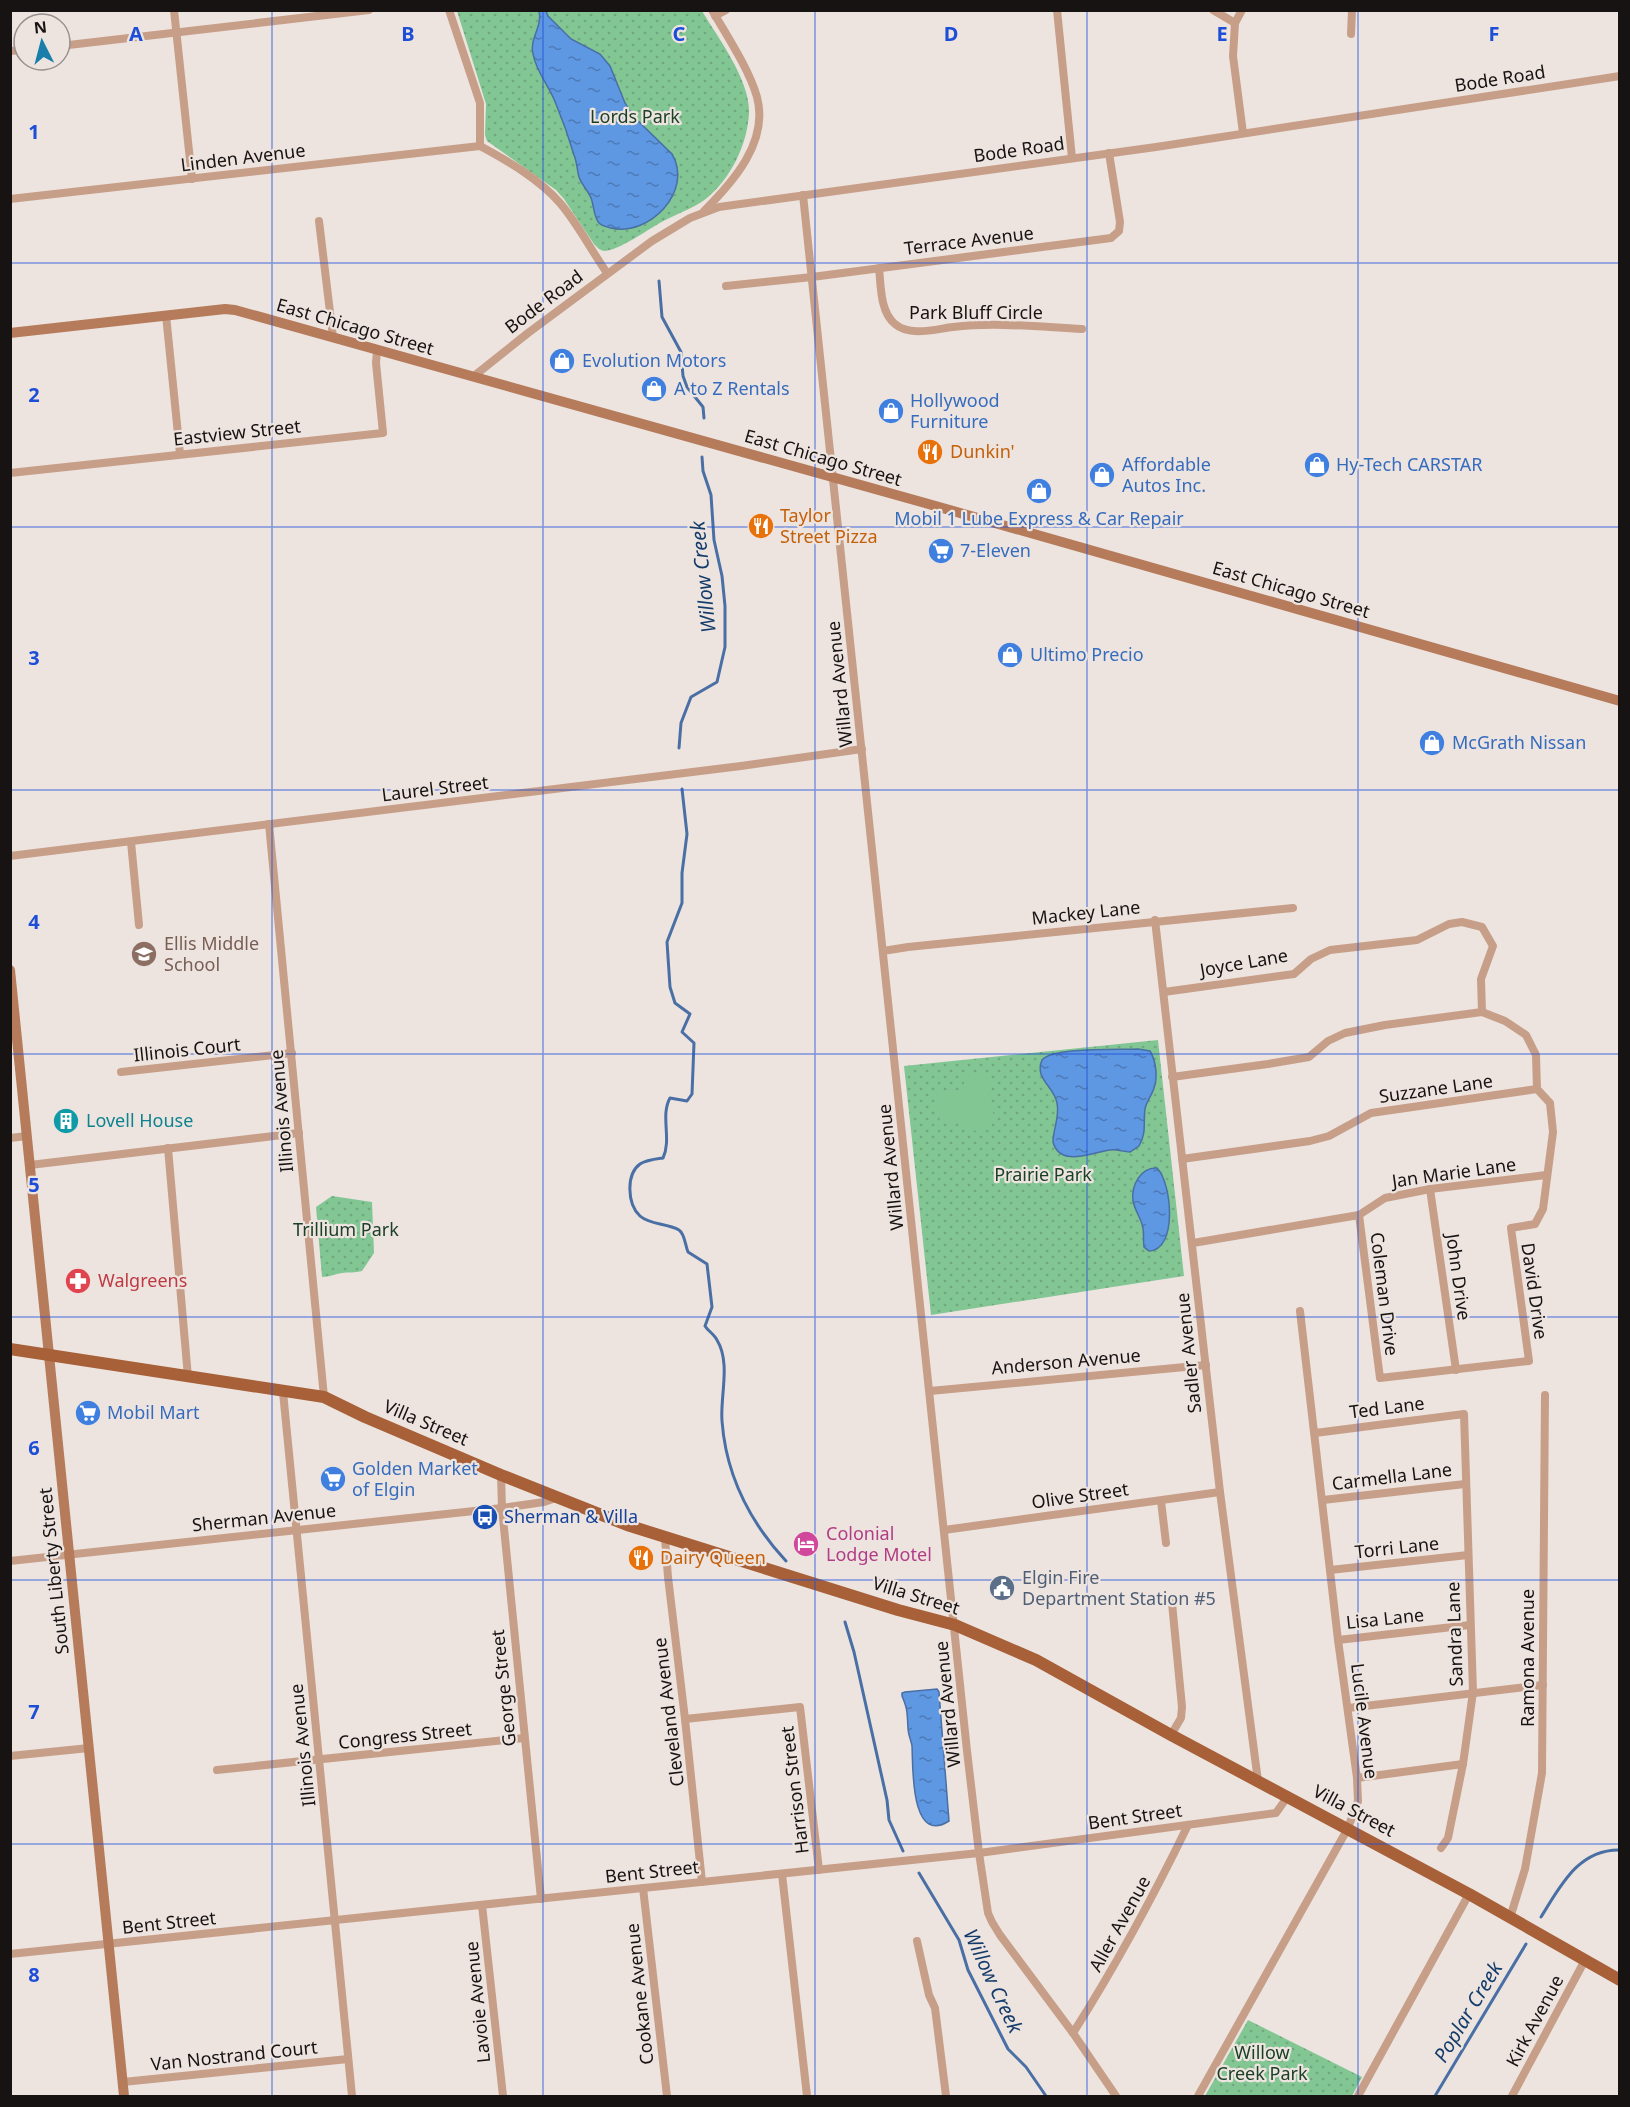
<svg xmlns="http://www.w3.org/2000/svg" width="1630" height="2107" viewBox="0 0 1630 2107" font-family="'Noto Sans',sans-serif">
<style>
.park{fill:url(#park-dots)}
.pitch{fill:#82c694}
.water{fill:url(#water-ripples);stroke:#496fa4;stroke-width:1.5}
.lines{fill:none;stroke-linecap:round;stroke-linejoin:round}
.stream{stroke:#496fa4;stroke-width:3}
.street{stroke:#c79f89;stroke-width:8}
.secondary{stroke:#b57b5b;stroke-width:10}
.primary{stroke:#a76037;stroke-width:12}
.grid{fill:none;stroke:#1d4ed8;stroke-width:1.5;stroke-opacity:0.55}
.labels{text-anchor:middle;stroke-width:4.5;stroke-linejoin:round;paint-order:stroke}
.street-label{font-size:18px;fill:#171312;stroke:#ede4e0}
.park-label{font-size:18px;fill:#1b4026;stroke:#ede4e0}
.shop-label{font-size:18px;fill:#366cbe;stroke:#ede4e0;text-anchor:start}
.food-label{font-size:18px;fill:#c56008;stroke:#ede4e0;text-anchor:start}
.education-label{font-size:18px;fill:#785e54;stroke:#ede4e0;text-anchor:start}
.culture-label{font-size:18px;fill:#0d838f;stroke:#ede4e0;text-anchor:start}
.health-label{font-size:18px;fill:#be3a42;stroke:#ede4e0;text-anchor:start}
.transit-label{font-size:18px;fill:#164399;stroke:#ede4e0;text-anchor:start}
.hotel-label{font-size:18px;fill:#b23c85;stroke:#ede4e0;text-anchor:start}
.service-label{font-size:18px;fill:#4e5e75;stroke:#ede4e0;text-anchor:start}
.water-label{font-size:20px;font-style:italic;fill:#143c6b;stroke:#ede4e0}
.grid-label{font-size:20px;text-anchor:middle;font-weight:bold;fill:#1d4ed8;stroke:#ede4e0;stroke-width:4.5;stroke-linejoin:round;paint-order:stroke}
</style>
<defs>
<pattern id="park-dots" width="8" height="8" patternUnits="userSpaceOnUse" patternTransform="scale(1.5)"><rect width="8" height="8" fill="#82c694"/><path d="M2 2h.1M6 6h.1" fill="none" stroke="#70a97f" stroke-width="1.8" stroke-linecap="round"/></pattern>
<pattern id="water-ripples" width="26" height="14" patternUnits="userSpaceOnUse" patternTransform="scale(1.5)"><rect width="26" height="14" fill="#5e97e2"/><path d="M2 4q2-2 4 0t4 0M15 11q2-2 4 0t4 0" fill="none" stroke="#4d7ab6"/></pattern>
</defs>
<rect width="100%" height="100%" fill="#ede4e0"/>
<g class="park">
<path d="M457,11h245c16,27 49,70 47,103 -2,31 -18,64 -42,84 -14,11 -34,17 -49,26 -12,7 -39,26 -53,27 -5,0 -8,-4 -11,-7l-30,-45 -8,-9 -69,-49 -2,-6 1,-31z"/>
<path d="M1158,1040l26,236 -253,39 -27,-249z"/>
<path d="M332,1196l40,6 2,51 -12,18c-7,2 -14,1 -20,2 -7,1 -13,4 -20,4l-6,-70z"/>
<path d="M1248,2020l114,57 -10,19h-147z"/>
</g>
<path class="pitch" d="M979,1073l4,2 7,8v9l-5,11c2,2 5,4 7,7 5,9 -1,22 -11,22 -8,0 -11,-6 -18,-6l-2,-6 -21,2 -4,-30 24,-2 8,-14z"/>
<g class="water">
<path d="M539,11h7l2,5 23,23 29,15 10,12 15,37 8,13 39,38c22,37 -23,83 -61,74 -4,-1 -9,-2 -12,-5 -5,-6 -5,-15 -7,-22 -2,-9 -10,-15 -13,-24 -2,-7 -2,-15 -5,-22 -5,-17 -11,-34 -18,-51 -6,-17 -20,-32 -23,-50 -4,-15 10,-28 6,-43z"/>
<path d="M1138,1049l12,2c6,10 8,26 4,37 -2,7 -8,14 -9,21 -2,14 2,23 -6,37l-9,6c-7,0 -13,-3 -20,-2 -17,2 -50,18 -57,-8 0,-13 7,-25 4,-39 -3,-17 -23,-24 -15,-43 11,-13 76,-10 96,-11z"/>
<path d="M1157,1168c15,15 21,82 -8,83l-5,-4c-1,-6 0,-13 -1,-19 -2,-10 -8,-17 -10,-27 -2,-16 8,-34 24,-33z"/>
<path d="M937,1689l2,3 10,129c-39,25 -36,-56 -37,-75 -1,-6 -4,-12 -4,-18 -1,-15 0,-18 -6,-32v-3l3,-1z"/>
</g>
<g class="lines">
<g class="stream">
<path d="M659,281l3,36 19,35 2,24 4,11 16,20 1,11"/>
<path d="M679,748l2,-25 10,-26 26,-15 8,-35v-41l-3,-30 -8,-36 -3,-45 -8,-24 -1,-14"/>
<path d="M682,789l5,45 -5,39v30l-15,39 3,45 5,16 15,11 -8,18 12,11 -2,51 -5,7 -17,-3c-10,18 2,41 -7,60 -7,1 -17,2 -23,6 -14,10 -13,40 0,52 10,9 27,7 39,14 6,4 6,15 9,22l19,12 5,43 -7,19c3,5 9,8 12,14 14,23 3,56 5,81 4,54 28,101 64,140"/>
<path d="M845,1622l9,30 33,148 2,20 14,31"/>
<path d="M919,1873l40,67 9,30 40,79 18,18 20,29"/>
<path d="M1541,1917c19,-30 37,-68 79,-67"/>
<path d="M1435,2096l91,-152"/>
</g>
<g class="street">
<path d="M174,10l18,169"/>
<path d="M449,10l31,93v43c28,15 59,33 80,57 18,21 31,47 47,70"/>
<path d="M1057,10l15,148"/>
<path d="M1213,10l22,13"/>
<path d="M1242,10l-7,13 -2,33 10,77"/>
<path d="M715,16l11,-6"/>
<path d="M1351,34l1,-24"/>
<path d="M60,46l309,-36"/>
<path d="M10,51l14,-1"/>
<path d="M803,195l164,1556 12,102 9,60 4,9 8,13 73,98 43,63"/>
<path d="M10,199l470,-53"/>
<path d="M704,211c29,-29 65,-69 53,-114 -8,-28 -30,-61 -45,-87"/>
<path d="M319,221l14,116"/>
<path d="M879,268c2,18 1,44 16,56 15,13 41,5 58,3 43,-5 87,0 129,2"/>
<path d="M726,286l86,-9 299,-39 8,-7 1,-9 -11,-69"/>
<path d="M166,315l14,139"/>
<path d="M474,376l54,-43 124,-92 38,-23 29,-11 437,-60 464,-71"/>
<path d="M10,473l373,-40 -7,-70 1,-13"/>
<path d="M269,824l55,573"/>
<path d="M131,842l8,83"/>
<path d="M10,856l731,-90 121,-17"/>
<path d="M1155,920l65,572 38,289"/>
<path d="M883,951l25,-4 385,-39"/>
<path d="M1164,992l130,-18 17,-15 19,-9 87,-10 32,-16 13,-2 20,5 11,19 -12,33 1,33"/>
<path d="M121,1072l171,-19"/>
<path d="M1172,1077l96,-13 41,-7 19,-16 17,-8 40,-8 97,-13 23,9 21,14 10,20 1,34"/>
<path d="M10,1138l17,-2"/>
<path d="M168,1148l20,229"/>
<path d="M1182,1159l128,-18 19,-5 42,-23 166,-24"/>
<path d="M30,1165l269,-32"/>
<path d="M1430,1189l26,181"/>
<path d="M1359,1215l21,163 149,-17 -18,-133 24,-4 8,-15 10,-77 -3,-29 -13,-14"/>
<path d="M1193,1243l166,-28 26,-17 45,-9 116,-14"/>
<path d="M930,1391l276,-26"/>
<path d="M283,1392l69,704"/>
<path d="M1315,1433l149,-19 9,278 -10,72 -15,74 -7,10"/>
<path d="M501,1475l1,33 39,391"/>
<path d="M1323,1500l142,-16"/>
<path d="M1161,1501l5,42"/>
<path d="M944,1530l276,-38"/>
<path d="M665,1539l3,38 17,142 17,163"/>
<path d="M10,1561l492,-53 42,-6 12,-4"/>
<path d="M1330,1570l138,-15"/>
<path d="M1338,1640l132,-15"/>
<path d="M1348,1708l195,-23"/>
<path d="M685,1719l115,-12 19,163"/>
<path d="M1171,1735l10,-17 1,-11 -10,-104"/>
<path d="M10,1756l79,-8"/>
<path d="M217,1770l307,-32"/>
<path d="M1357,1778l106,-14"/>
<path d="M782,1874l25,222"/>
<path d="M643,1888l24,208"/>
<path d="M482,1905l21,191"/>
<path d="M1510,1918l15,-49 17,-96 3,-378"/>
<path d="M917,1941l12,54 6,13 11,88"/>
<path d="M10,1954l969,-101 297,-40 12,-17"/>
<path d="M1073,2033c42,-66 80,-136 115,-208"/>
<path d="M123,2082l225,-23"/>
<path d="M1198,2096l150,-268 10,-27 -1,-23 -19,-138 -38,-329"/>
<path d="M1358,2096l111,-202"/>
<path d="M1512,2096l73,-136"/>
</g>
<g class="secondary">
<path d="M10,333l215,-24 10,1 690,193 695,198"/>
<path d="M10,970l114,1126"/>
</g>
<path class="primary" d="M10,1349l314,48 41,20 136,58 126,50 271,85 57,15 81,35 135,75 298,159 151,86"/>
</g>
<path class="grid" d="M272,10v2086M543,10v2086M815,10v2086M1087,10v2086M1358,10v2086M10,263h1610M10,527h1610M10,790h1610M10,1054h1610M10,1317h1610M10,1580h1610M10,1844h1610"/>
<defs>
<g id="shop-disc" transform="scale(1.35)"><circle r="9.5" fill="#3f7fe0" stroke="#ede4e0"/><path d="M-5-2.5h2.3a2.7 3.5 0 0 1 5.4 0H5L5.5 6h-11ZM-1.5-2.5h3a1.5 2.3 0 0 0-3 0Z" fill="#fff"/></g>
<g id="restaurant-disc" transform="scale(1.35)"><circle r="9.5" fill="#e8710a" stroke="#ede4e0"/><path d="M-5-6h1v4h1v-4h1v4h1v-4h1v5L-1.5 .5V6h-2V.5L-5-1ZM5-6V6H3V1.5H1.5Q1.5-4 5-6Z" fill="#fff"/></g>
<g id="supermarket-disc" transform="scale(1.35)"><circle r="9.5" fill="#3f7fe0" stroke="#ede4e0"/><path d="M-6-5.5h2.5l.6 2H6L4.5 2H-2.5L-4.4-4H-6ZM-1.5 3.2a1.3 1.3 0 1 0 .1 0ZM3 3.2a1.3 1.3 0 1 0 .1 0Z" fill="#fff"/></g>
<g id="school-disc" transform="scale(1.35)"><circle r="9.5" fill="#8d6e63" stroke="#ede4e0"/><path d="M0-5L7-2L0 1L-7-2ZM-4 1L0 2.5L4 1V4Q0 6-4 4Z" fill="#fff"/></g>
<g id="building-disc" transform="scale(1.35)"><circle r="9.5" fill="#0f9aa8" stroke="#ede4e0"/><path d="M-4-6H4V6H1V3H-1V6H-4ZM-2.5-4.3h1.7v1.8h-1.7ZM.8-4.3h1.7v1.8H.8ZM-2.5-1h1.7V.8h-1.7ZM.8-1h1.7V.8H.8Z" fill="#fff"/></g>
<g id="pharmacy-disc" transform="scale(1.35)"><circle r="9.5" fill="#e0444e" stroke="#ede4e0"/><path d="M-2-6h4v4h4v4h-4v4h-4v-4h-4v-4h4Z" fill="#fff"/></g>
<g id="bus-disc" transform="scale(1.35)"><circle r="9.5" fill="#1a4fb4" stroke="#ede4e0"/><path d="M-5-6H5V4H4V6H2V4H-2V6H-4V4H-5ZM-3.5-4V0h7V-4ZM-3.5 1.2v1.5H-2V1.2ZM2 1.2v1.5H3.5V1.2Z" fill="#fff"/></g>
<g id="hotel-disc" transform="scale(1.35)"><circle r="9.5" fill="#d1479c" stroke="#ede4e0"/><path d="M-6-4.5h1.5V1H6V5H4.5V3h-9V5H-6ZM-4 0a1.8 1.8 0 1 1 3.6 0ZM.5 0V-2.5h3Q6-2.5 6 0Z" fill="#fff"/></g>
<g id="civic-disc" transform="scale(1.35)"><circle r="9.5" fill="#5c6f8a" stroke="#ede4e0"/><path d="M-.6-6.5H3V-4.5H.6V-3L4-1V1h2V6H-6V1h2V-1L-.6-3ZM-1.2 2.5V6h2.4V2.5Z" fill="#fff"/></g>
</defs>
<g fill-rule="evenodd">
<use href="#shop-disc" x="562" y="361"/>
<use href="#shop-disc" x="654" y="389"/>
<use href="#shop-disc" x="891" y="411"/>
<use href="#restaurant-disc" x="930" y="452"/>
<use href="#shop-disc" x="1317" y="465"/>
<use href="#shop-disc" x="1102" y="475"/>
<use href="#shop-disc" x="1039" y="491"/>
<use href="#restaurant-disc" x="761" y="526"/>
<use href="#supermarket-disc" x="941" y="551"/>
<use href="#shop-disc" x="1010" y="655"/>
<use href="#shop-disc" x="1432" y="743"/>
<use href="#school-disc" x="144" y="954"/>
<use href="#building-disc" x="66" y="1121"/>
<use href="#pharmacy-disc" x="78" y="1281"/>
<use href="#supermarket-disc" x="88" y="1413"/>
<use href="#supermarket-disc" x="333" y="1479"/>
<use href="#bus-disc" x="485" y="1517"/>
<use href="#hotel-disc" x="806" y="1544"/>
<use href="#restaurant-disc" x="641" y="1558"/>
<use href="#civic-disc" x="1002" y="1588"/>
</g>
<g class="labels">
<g class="street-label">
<text transform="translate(1500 79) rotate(-9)" y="6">Bode Road</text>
<text transform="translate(1019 150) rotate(-8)" y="6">Bode Road</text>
<text transform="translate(243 158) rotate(-7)" y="6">Linden Avenue</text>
<text transform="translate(969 241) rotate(-7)" y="6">Terrace Avenue</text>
<text transform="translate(544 302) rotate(-37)" y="6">Bode Road</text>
<text x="976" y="319">Park Bluff Circle</text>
<text transform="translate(355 327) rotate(16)" y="6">East Chicago Street</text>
<text transform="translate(237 433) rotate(-6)" y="6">Eastview Street</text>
<text transform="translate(823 458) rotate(16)" y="6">East Chicago Street</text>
<text transform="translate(1291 590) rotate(16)" y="6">East Chicago Street</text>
<text transform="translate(840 684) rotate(-96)" y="6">Willard Avenue</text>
<text transform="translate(435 789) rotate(-7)" y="6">Laurel Street</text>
<text transform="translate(1086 913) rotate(-6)" y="6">Mackey Lane</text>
<text transform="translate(1244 963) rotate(-10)" y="6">Joyce Lane</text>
<text transform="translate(187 1050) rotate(-6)" y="6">Illinois Court</text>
<text transform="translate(1436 1089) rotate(-8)" y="6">Suzzane Lane</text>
<text transform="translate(282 1111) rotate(-95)" y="6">Illinois Avenue</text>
<text transform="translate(891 1167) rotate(-96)" y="6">Willard Avenue</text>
<text transform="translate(1454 1173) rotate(-8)" y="6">Jan Marie Lane</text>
<text transform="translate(1458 1277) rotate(82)" y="6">John Drive</text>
<text transform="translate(1534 1291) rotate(82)" y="6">David Drive</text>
<text transform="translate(1384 1294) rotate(83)" y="6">Coleman Drive</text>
<text transform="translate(1189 1353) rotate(-96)" y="6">Sadler Avenue</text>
<text transform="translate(1066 1362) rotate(-5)" y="6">Anderson Avenue</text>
<text transform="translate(1387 1408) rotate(-7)" y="6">Ted Lane</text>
<text transform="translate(426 1423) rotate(23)" y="6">Villa Street</text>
<text transform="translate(1392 1477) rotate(-7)" y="6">Carmella Lane</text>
<text transform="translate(1080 1496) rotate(-8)" y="6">Olive Street</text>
<text transform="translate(264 1518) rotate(-6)" y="6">Sherman Avenue</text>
<text transform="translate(1397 1548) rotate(-6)" y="6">Torri Lane</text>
<text transform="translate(54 1571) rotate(-96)" y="6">South Liberty Street</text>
<text transform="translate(916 1596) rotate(17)" y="6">Villa Street</text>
<text transform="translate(1385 1619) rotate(-6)" y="6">Lisa Lane</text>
<text transform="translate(1455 1634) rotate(-92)" y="6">Sandra Lane</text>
<text transform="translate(1528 1658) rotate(-90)" y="6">Ramona Avenue</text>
<text transform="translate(504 1688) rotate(-96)" y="6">George Street</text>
<text transform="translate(948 1704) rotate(-96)" y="6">Willard Avenue</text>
<text transform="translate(669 1712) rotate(-97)" y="6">Cleveland Avenue</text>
<text transform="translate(1364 1721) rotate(83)" y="6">Lucile Avenue</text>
<text transform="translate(405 1736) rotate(-6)" y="6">Congress Street</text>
<text transform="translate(303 1745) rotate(-96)" y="6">Illinois Avenue</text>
<text transform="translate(795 1790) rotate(-97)" y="6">Harrison Street</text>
<text transform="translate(1354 1811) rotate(28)" y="6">Villa Street</text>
<text transform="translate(1135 1817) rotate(-8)" y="6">Bent Street</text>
<text transform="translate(652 1872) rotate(-6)" y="6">Bent Street</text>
<text transform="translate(169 1923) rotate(-6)" y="6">Bent Street</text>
<text transform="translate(1120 1924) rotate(-61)" y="6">Aller Avenue</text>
<text transform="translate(640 1994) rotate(-96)" y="6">Cookane Avenue</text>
<text transform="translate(478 2002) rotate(-96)" y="6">Lavoie Avenue</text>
<text transform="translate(1535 2021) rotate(-62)" y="6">Kirk Avenue</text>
<text transform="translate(234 2056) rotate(-6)" y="6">Van Nostrand Court</text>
</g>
<g class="park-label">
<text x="635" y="123">Lords Park</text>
<text x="1043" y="1181">Prairie Park</text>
<text x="346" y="1236">Trillium Park</text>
<text x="1262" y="2059">Willow<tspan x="1262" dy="21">Creek Park</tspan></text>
</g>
<g class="shop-label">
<text x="582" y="367">Evolution Motors</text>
<text x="674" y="395">A to Z Rentals</text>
<text x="910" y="407">Hollywood<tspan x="910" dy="21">Furniture</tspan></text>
<text x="1122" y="471">Affordable<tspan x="1122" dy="21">Autos Inc.</tspan></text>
<text x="1336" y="471">Hy-Tech CARSTAR</text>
<text x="1039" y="525" text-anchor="middle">Mobil 1 Lube Express &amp; Car Repair</text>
<text x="960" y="557">7-Eleven</text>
<text x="1030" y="661">Ultimo Precio</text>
<text x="1452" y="749">McGrath Nissan</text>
<text x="107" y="1419">Mobil Mart</text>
<text x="352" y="1475">Golden Market<tspan x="352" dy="21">of Elgin</tspan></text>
</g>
<g class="food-label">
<text x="950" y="458">Dunkin'</text>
<text x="780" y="522">Taylor<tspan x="780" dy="21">Street Pizza</tspan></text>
<text x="660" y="1564">Dairy Queen</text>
</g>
<g class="education-label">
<text x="164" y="950">Ellis Middle<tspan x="164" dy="21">School</tspan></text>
</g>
<g class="culture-label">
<text x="86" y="1127">Lovell House</text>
</g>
<g class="health-label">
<text x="98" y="1287">Walgreens</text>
</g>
<g class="transit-label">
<text x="504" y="1523">Sherman &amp; Villa</text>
</g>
<g class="hotel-label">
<text x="826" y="1540">Colonial<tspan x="826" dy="21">Lodge Motel</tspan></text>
</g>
<g class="service-label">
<text x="1022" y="1584">Elgin Fire<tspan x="1022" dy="21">Department Station #5</tspan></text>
</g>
<g class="water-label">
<text transform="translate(703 577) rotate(-96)" y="7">Willow Creek</text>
<text transform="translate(993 1981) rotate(65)" y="7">Willow Creek</text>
<text transform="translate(1468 2012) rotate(-59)" y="7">Poplar Creek</text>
</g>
</g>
<g class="grid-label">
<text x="136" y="41">A</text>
<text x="408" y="41">B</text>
<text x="679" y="41">C</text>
<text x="951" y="41">D</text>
<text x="1222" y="41">E</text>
<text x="1494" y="41">F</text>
<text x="34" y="139">1</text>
<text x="34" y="402">2</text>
<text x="34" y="665">3</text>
<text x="34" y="929">4</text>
<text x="34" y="1192">5</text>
<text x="34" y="1455">6</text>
<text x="34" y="1719">7</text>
<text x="34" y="1982">8</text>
</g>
<rect width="1630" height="2107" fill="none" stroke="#171312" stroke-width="24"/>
<g transform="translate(42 42) rotate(354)"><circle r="28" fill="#ede4e0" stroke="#97908e" stroke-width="1.5"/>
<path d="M0-4.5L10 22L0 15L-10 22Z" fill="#197ea9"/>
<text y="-9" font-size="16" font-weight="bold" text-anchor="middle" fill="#171312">N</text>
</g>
</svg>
